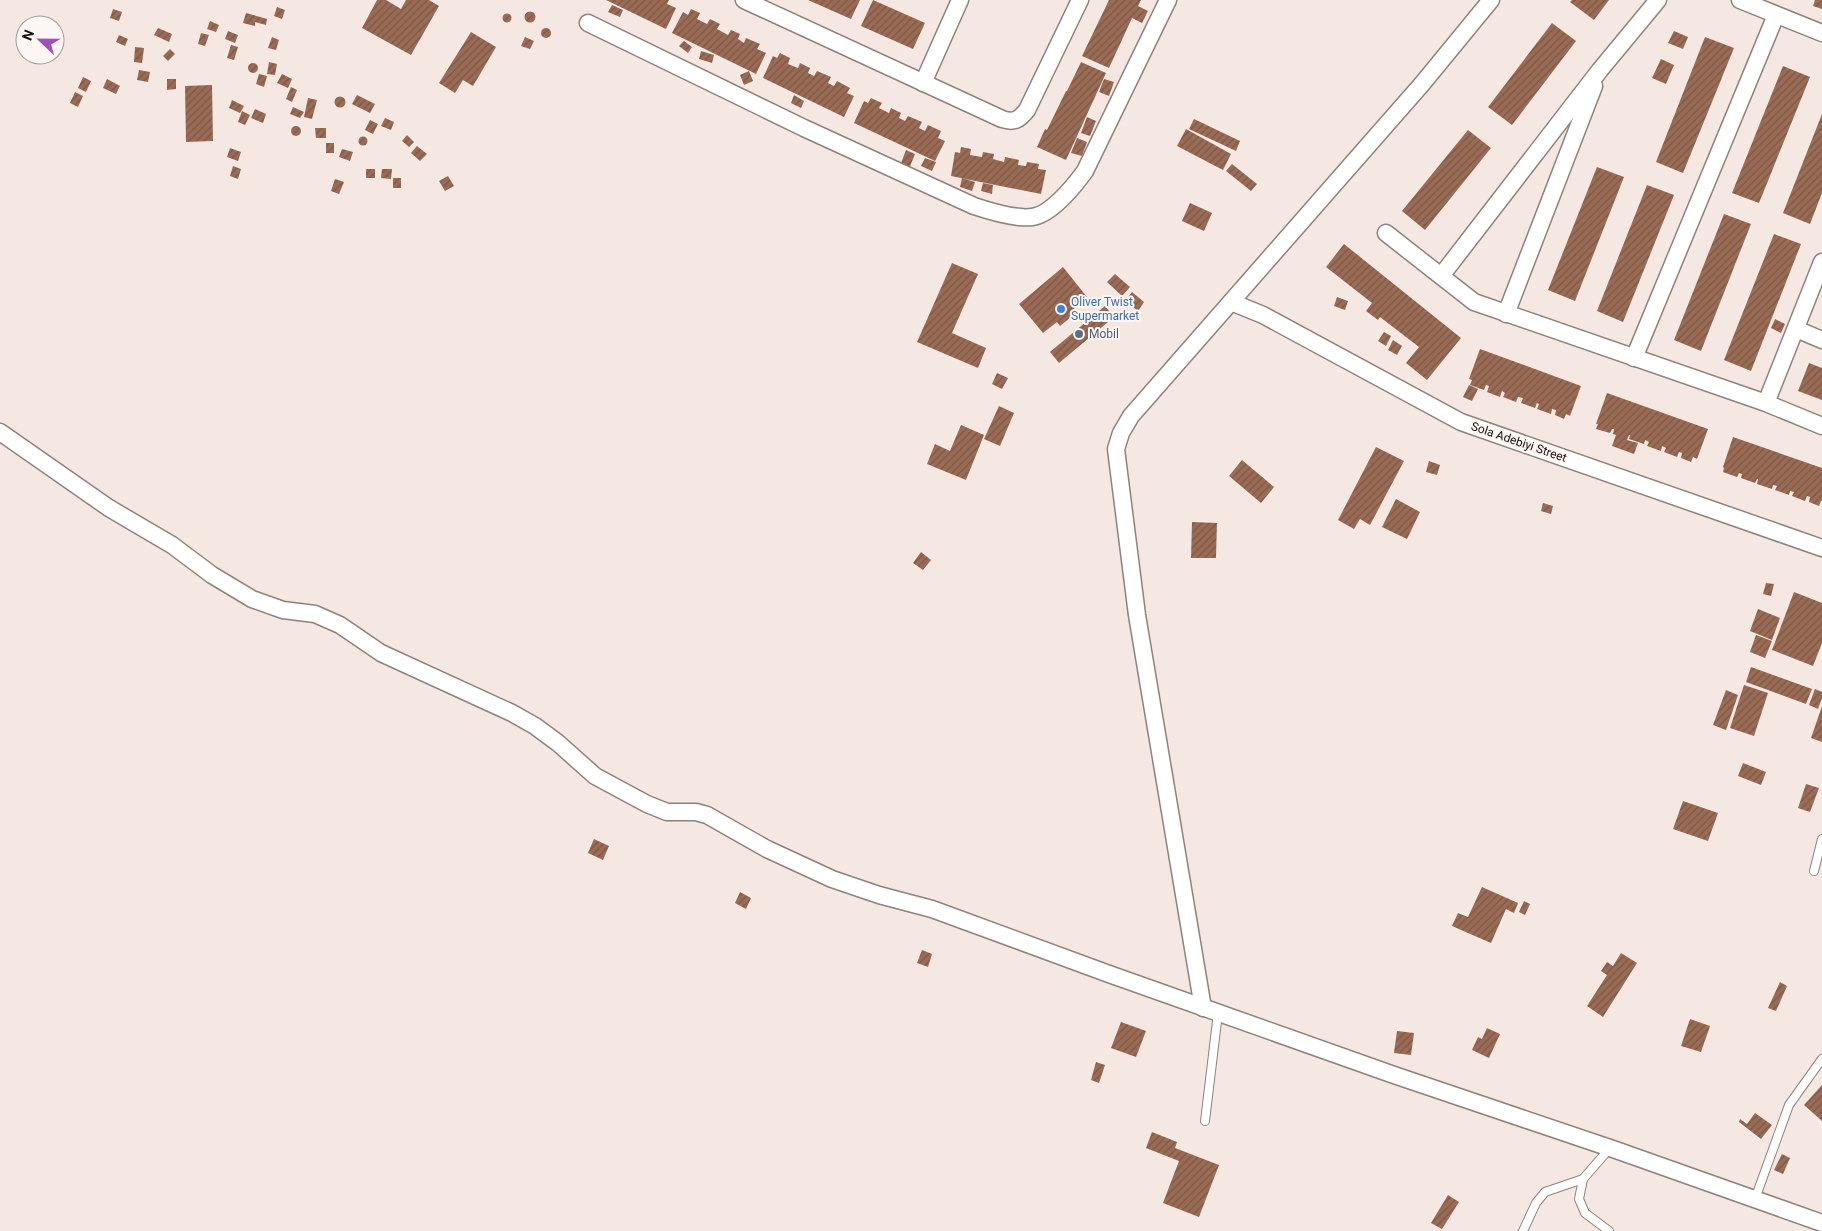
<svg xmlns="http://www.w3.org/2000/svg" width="1822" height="1231" viewBox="0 0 1822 1231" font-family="Roboto,sans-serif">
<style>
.building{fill:url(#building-hatch)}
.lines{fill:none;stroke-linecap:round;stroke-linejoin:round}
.lane-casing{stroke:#8d827c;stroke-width:10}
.street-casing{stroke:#8d827c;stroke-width:19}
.lane{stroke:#fff;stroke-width:8}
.street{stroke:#fff;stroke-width:16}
.shop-dot{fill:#3f7fe0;stroke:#fef6f3;stroke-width:2}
.service-dot{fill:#5c6f8a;stroke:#fef6f3;stroke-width:2}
.labels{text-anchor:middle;stroke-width:4;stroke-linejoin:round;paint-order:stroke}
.shop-label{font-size:12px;fill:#366cbe;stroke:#fef6f3;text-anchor:start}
.service-label{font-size:12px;fill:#4e5e75;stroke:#fef6f3;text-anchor:start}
.street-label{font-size:12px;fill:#16110f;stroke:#fef6f3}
</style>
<defs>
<pattern id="building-hatch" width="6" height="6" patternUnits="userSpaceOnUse" patternTransform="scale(1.25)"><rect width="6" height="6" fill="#9a6c56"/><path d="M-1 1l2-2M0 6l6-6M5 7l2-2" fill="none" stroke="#7d5746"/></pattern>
</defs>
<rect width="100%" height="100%" fill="#f5e8e2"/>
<g class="building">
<path d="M377,0h9l15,9 5,-9h23l10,6 -28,49 -49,-27z"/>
<path d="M606,0h63l-2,4 9,4 -10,21z"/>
<path d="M808,0h52l-9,19z"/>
<path d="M873,0l52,23 -12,26 -52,-23z"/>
<path d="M1109,0h32l-3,6 10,5 -6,12 -10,-5 -23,50 -27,-12z"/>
<path d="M1572,0h37l-15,20 -24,-18z"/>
<path d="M1815,0h7v9l-9,-3z"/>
<path d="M612,5l11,5 -3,7 -12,-5z"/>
<path d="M277,7l8,3 -3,9 -8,-3z"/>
<path d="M113,9l9,3 -3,9 -9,-3z"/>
<path d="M691,9l9,4 -3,6 10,5 3,-5 10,5 -3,5 11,6 3,-5 9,4 -2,5 6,4 2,-5 14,6 -3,5 9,4 -10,21 -84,-41 11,-21 5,3z"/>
<circle cx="530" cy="17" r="5.5"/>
<path d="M246,13l21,6 -1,6 -11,-3v4l-12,-3z"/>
<circle cx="507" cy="18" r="4.5"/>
<path d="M210,21l9,4 -3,7 -9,-3z"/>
<path d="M1552,23l24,18 -64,84 -24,-18z"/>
<path d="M158,28l14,6 -3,8 -15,-7z"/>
<circle cx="546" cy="33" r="5"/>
<path d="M228,31l10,4 -3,8 -10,-4z"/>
<path d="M1674,31l14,6 -5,12 -15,-6z"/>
<path d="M471,32l25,15 -23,39 -10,-6 -8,13 -16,-10z"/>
<path d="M201,33l8,2 -4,11 -7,-2z"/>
<path d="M119,35l9,4 -3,7 -9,-4z"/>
<path d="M272,37l7,3 -3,10 -8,-2z"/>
<path d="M525,37l9,4 -4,8 -9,-3z"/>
<path d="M1705,37l29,11 -51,125 -27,-11z"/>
<path d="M684,41l8,6 -4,6 -9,-7z"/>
<path d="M231,45l7,2 -4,13 -7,-2z"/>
<path d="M135,47l9,1 -2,15 -8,-1z"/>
<path d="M170,49l5,5 -7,7 -5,-5z"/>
<path d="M701,51l13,4 -2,8 -13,-4z"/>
<path d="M780,53l10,5 -2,6 10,4 2,-5 10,5 -2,5 6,3 3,-5 14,6 -3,6 6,3 3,-5 13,7 -3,5 7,3 -10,21 -81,-39 10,-22 4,2z"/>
<path d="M1661,59l13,6 -8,19 -14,-6z"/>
<path d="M269,62l8,2 -2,11 -8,-1z"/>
<path d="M1081,62l25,11 -40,87 -29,-13 8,-18 2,1 19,-39h1z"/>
<circle cx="253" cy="68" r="5"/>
<path d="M1783,66l27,11 -51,126 -27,-10z"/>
<path d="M139,70l11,2 -2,10 -11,-2z"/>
<path d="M749,71l4,10 -9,4 -4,-10z"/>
<path d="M259,74l8,2 -3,11 -8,-3z"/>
<path d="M282,74l10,5 -4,9 -11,-5z"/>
<path d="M83,77l8,4 -5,11 -8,-4z"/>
<path d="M107,79l13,7 -4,8 -13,-6z"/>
<path d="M167,79h9v10l-9,1z"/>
<path d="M1104,79l10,3 -5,14 -10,-4z"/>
<path d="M212,85l1,56 -27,1 -1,-56z"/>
<path d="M291,87l6,3 -5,12 -6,-3z"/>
<path d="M75,92l8,4 -5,11 -8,-4z"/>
<path d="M357,95l18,9 -5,9 -18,-9z"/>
<path d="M794,95l10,6 -3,7 -10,-5z"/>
<circle cx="340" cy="102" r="5.5"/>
<path d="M308,98l9,2 -5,19 -8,-2z"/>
<path d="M871,98l11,5 -3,5 10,5 2,-5 10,5 -2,5 6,3 3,-5 14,6 -3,6 6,3 3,-6 13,6 -3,7 7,3 -10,20 -81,-38 10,-22 4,2z"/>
<path d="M232,100l12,6 -4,7 -11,-5z"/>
<path d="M293,107l11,5 -4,6 -10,-4z"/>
<path d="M255,109l11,5 -3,9 -12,-5z"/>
<path d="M242,111l8,4 -5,10 -7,-3z"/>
<path d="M1822,114v79l-12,31 -27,-11z"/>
<path d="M1087,117l9,4 -6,15 -9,-3z"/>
<path d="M385,118l9,4 -3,8 -10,-4z"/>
<path d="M1194,119l46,22 -4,10 -47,-22z"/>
<path d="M370,120l8,4 -5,10 -8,-4z"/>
<circle cx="296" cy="131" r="5"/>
<path d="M315,128h11v10h-10z"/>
<path d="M1186,129l45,25 -8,16 -46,-24z"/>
<path d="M1468,130l23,18 -66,82 -23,-19z"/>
<path d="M407,135l7,7 -5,5 -7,-6z"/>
<circle cx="363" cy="141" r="4.5"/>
<path d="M1077,138l10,4 -5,14 -11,-3z"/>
<rect x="326" y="143" width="8" height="10"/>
<path d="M417,146l10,8 -7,7 -9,-8z"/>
<path d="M961,147l10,2 -1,6 12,2 1,-5 11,2 -1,5 11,3 1,-5 14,3 -1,5 8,1 1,-4 12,2 -1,5 8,1 -5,24 -90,-18 4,-24 5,1z"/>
<path d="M230,148l11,4 -3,9 -11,-4z"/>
<path d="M342,149l11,3 -3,9 -11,-4z"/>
<path d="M906,150l9,4 -6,15 -9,-3z"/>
<path d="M925,158l11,4 -4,9 -11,-5z"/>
<path d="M1232,164l25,20 -6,7 -25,-20z"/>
<path d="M233,166l8,3 -3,10 -8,-3z"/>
<path d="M1597,167l27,10 -49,124 -27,-11z"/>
<rect x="366" y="169" width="9" height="9"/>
<path d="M382,169h10l-1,10 -10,-1z"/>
<path d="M448,176l6,10 -9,5 -6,-10z"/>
<rect x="393" y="178" width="8" height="10"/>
<path d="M962,178l13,4 -3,9 -12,-4z"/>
<path d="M335,179l9,3 -5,12 -8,-3z"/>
<path d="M983,183l10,2 -1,9 -11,-3z"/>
<path d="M1647,185l27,10 -51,127 -26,-11z"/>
<path d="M1190,203l22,10 -8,18 -22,-10z"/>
<path d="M1724,214l27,10 -50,127 -27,-11z"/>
<path d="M1774,234l27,10 -50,127 -27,-11z"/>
<path d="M1344,244l117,94 -34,42 -21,-17 13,-16 -39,-30 -2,3 -12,-9 6,-8 -46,-36z"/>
<path d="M952,263l26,11 -26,59 34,15 -8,20 -61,-26z"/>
<path d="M1063,267l24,30 -13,11 3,4 -17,14 -3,-4 -14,11 -24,-29z"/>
<path d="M1115,274l15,13 -8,9 -15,-14z"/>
<path d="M1132,292l12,10 -6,9 -13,-10z"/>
<path d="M1337,297l11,4 -3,9 -11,-4z"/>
<path d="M1105,306l9,11 -55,46 -9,-11z"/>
<path d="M1775,319l10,5 -4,9 -10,-5z"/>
<path d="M1384,332l7,4 -5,10 -8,-5z"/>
<path d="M1393,340l9,6 -5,9 -9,-5z"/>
<path d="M1480,349l101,37 -11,30 -4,-2 -2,5 -9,-4 1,-5 -4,-1 -1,5 -14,-5 2,-5 -2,-1 -2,5 -14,-5 2,-5 -5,-1 -2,5 -13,-5 2,-4 -3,-2 -2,6 -13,-5 2,-6 -3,-1 -2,5 -14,-5 2,-5 -3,-1z"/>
<path d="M1809,363l13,5v32l-24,-9z"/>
<path d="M997,373l11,5 -6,11 -10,-5z"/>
<path d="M1469,385l9,4 -6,12 -9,-4z"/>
<path d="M1607,393l101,36 -11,30 -4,-2 -2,5 -10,-4 1,-5 -3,-1 -2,5 -13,-5 2,-4 -4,-2 -1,5 -14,-5 2,-4 -4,-2 -1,4 -15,-5 1,-4h-1l-2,5 11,3 -4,11 -22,-8 4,-11 -3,-1 1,-5h-2l-2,4 -14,-4 2,-5h-2z"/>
<path d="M999,406l15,7 -14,33 -16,-7z"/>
<path d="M961,425l23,10 -18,45 -39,-16 8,-20 15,7z"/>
<path d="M1733,437l89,31v33h-1l-2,5 -10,-4 1,-5 -3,-1 -2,5 -13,-5 2,-4 -4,-1 -1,4 -14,-5 2,-4 -4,-1 -1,4 -15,-5 1,-5h-1l-2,4 -14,-5 1,-4 -3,-1 -2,4 -14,-5 1,-4 -1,-1z"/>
<path d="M1376,447l28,14 -34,64 -10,-6 -6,10 -16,-9z"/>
<path d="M1242,460l32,27 -13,16 -32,-27z"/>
<path d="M1429,461l11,4 -3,10 -11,-3z"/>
<path d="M1396,499l24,13 -13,27 -25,-12z"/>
<path d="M1543,503l10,3 -2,8 -10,-3z"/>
<path d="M1192,522l25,1 -1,35h-25z"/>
<path d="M921,552l10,8 -8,10 -10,-7z"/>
<path d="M1766,583l8,1 -3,12 -8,-2z"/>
<path d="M1794,592l28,11v40l-9,23 -41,-16z"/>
<path d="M1758,609l22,9 -8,22 -22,-9z"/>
<path d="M1756,635l16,6 -7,17 -15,-6z"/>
<path d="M1751,667l61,22 -6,15 -60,-22z"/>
<path d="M1744,685l24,8 -14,43 -24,-8z"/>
<path d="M1815,689l7,3v6l-4,11 -9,-4z"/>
<path d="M1726,690l12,5 -12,35 -13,-5z"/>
<path d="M1822,706v36l-11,-4z"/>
<path d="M1743,763l23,9 -5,13 -23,-9z"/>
<path d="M1806,784l13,4 -9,24 -12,-4z"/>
<path d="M1683,801l35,12 -10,28 -35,-12z"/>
<path d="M594,839l15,7 -6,14 -15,-7z"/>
<path d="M1482,887l36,16 -4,10 -8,-4 -15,34 -39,-17 6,-13 10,4z"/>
<path d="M740,892l11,6 -5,11 -11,-6z"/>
<path d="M1524,901l6,3 -5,11 -6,-3z"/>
<path d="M922,950l10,4 -4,13 -11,-4z"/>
<path d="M1621,953l16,10 -34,54 -16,-11 20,-31 -6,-4 6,-9 6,4z"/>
<path d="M1780,982l7,4 -11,25 -8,-3z"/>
<path d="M1690,1019l20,7 -9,26 -20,-6z"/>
<path d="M1121,1022l25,9 -10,26 -25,-9z"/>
<path d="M1487,1028l13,6 -11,24 -17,-8 6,-13 4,2z"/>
<path d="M1397,1031l17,2 -3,22 -17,-2z"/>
<path d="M1096,1062l9,3 -6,18 -8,-3z"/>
<path d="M1822,1085v36l-18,-16z"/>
<path d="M1755,1113l17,12 -11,14 -22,-17 1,-3 7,5z"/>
<path d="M1152,1132l25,10 -2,6 44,17 -20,52 -36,-14 16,-42 -33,-13z"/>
<path d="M1782,1154l8,4 -7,16 -9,-4z"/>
<path d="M1448,1195l11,7 -17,27 -11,-6z"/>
</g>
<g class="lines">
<g class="lane-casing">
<g id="lane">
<path d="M1814,871l8,-32"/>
<path d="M1205,1121l13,-108"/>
<path d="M1755,1199l34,-94 33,-46"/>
<path d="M1523,1231l13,-28 9,-11 38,-13"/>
<path d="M1609,1231l-24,-18 -6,-14 4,-20 27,-31"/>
</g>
</g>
<g class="street-casing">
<g id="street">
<path d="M744,0l258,119c12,4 17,1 25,-9l53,-110"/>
<path d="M1740,0l82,33"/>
<path d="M588,23l216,105 170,78c15,5 43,13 58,11 19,-2 43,-32 53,-46l83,-171"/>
<path d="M923,83l37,-83"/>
<path d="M1386,233l88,69 292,101 56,23"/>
<path d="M1441,276l159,-206 58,-70"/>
<path d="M1231,302l32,13 198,107 361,126"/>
<path d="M1506,314l88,-228"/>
<path d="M1796,329l26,11"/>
<path d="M1634,358l142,-343"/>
<path d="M1766,403l56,-141"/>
<path d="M0,432l109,76 63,37 40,30 40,24 31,11 32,4 25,11 41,28 131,60 23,13 23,17 37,33 52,28 20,8h29l11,3 60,34 65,30 47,16 53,14 177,65 285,101 219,74 209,74"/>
<path d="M1203,1008l-66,-393 -21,-166 5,-16 10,-17 291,-332 69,-84"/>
</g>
</g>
<use href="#lane" class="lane"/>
<use href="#street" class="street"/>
</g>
<circle class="shop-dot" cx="1061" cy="309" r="5"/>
<circle class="service-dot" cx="1079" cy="334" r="5"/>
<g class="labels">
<g class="shop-label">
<text x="1071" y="306">Oliver Twist<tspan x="1071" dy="14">Supermarket</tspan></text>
</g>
<g class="service-label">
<text x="1089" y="338">Mobil</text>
</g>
<g class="street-label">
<text transform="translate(1519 442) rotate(19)" y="4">Sola Adebiyi Street</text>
</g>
</g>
<g transform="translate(40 40) rotate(292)"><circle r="24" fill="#fef6f3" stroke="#a19a98"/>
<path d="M0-4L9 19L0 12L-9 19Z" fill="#a04fbf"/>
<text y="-8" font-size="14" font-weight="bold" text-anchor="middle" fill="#16110f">N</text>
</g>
</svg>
